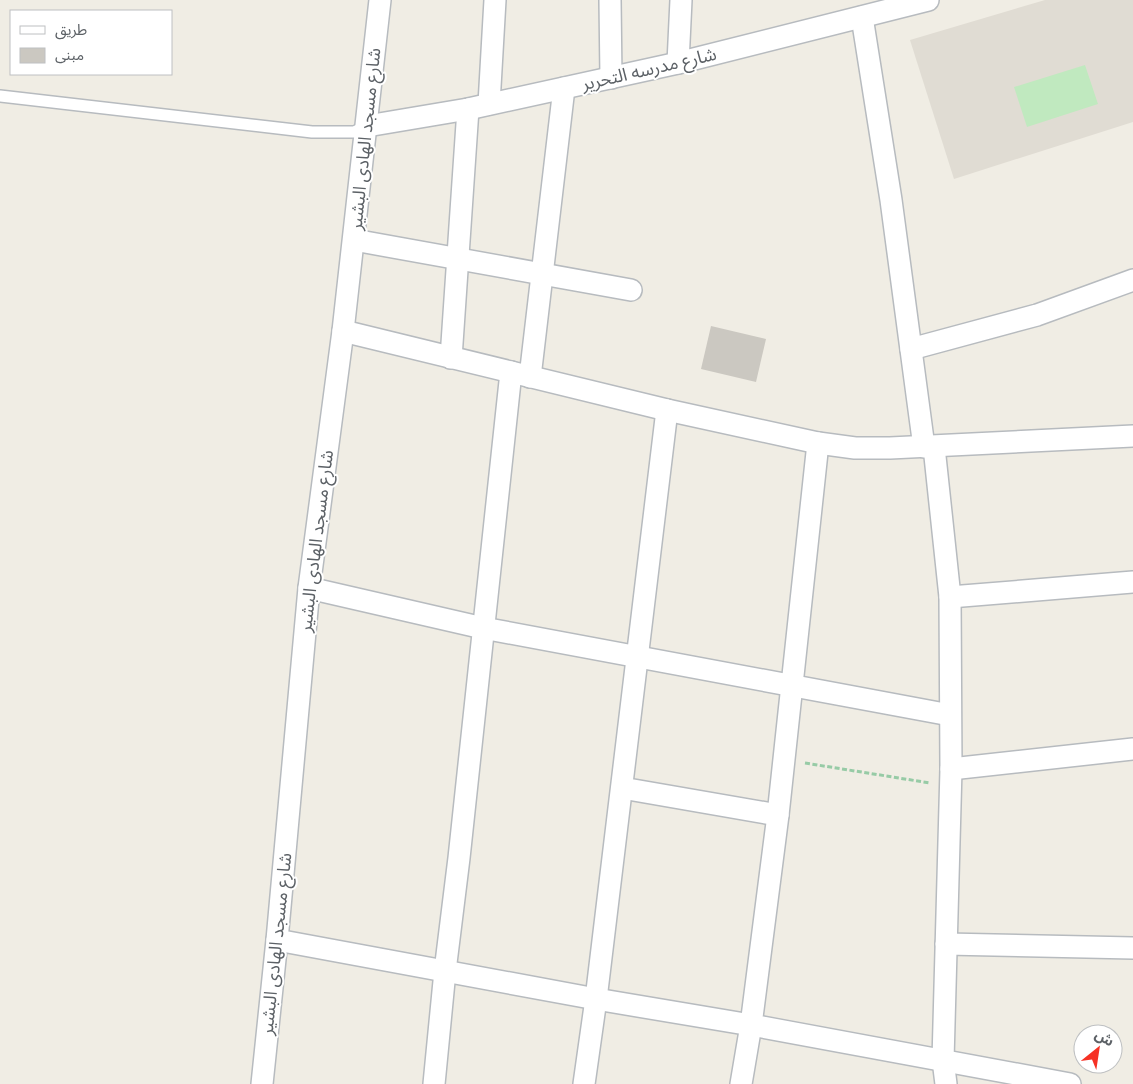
<svg xmlns="http://www.w3.org/2000/svg" width="1133" height="1084" viewBox="0 0 1133 1084" font-family="'Fira Sans Condensed','Noto Sans Arabic',sans-serif">
<style>
.education{fill:#e0dcd3}
.garden{fill:#c0e9bf}
.building{fill:#cbc8c1}
.lines{fill:none;stroke-linecap:round;stroke-linejoin:round}
.lane-casing{stroke:#b7bbbf;stroke-width:14}
.street-casing{stroke:#b7bbbf;stroke-width:24}
.path{stroke:#97cba6;stroke-width:3;stroke-dasharray:5 2.5;stroke-linecap:butt}
.lane{stroke:#fff;stroke-width:11}
.street{stroke:#fff;stroke-width:21}
.labels{text-anchor:middle;stroke-width:4;stroke-linejoin:round;paint-order:stroke}
.street-label{font-size:18px;fill:#5c6166;stroke:#fff}
</style>
<rect width="100%" height="100%" fill="#f0ede4"/>
<path class="education" d="M1045,0h88v122l-179,57 -44,-139z"/>
<path class="garden" d="M1085,65l13,39 -71,23 -13,-40z"/>
<path class="building" d="M711,326l55,13 -10,43 -55,-13z"/>
<g class="lines">
<g class="lane-casing">
<path id="lane" d="M0,96l312,36h42l13,-6"/>
</g>
<g class="street-casing">
<g id="street">
<path d="M610,0l1,78"/>
<path d="M862,17l29,183 33,247"/>
<path d="M678,63l3,-63"/>
<path d="M489,104l6,-104"/>
<path d="M367,126l101,-17 210,-46 250,-63"/>
<path d="M354,240l277,50"/>
<path d="M343,331l324,79 151,33 37,5h35l243,-12"/>
<path d="M911,349l126,-34 96,-35"/>
<path d="M451,358l17,-249"/>
<path d="M530,377l34,-289"/>
<path d="M934,447l16,150 1,172 -8,291 3,24"/>
<path d="M309,588l174,40 467,87"/>
<path d="M950,597l183,-15"/>
<path d="M951,769l182,-20"/>
<path d="M622,788l156,27"/>
<path d="M277,940l319,59 155,26 319,59"/>
<path d="M946,944l187,4"/>
<path d="M262,1084l15,-144 32,-352 34,-257 37,-331"/>
<path d="M434,1084l11,-113 14,-113 52,-486"/>
<path d="M584,1084l12,-85 71,-589"/>
<path d="M741,1084l10,-59 27,-210 40,-372"/>
</g>
</g>
<path class="path" d="M805,763l125,20"/>
<use href="#lane" class="lane"/>
<use href="#street" class="street"/>
</g>
<g class="labels">
<g class="street-label">
<text transform="translate(649 69) rotate(-13)" y="6">شارع مدرسه التحرير</text>
<text transform="translate(365 139) rotate(-84)" y="6">شارع مسجد الهادى البشير</text>
<text transform="translate(316 541) rotate(-83)" y="6">شارع مسجد الهادى البشير</text>
<text transform="translate(276 944) rotate(-84)" y="6">شارع مسجد الهادى البشير</text>
</g>
</g>
<rect x="10" y="10" width="162" height="65" fill="#ffffff" stroke="#bec0c2"/>
<rect x="20" y="26" width="25" height="8" fill="#ffffff" stroke="#bec0c2"/>
<text x="55" y="35" font-size="15" fill="#5c6166">طريق</text>
<rect x="20" y="48" width="25" height="15" fill="#cbc8c1" stroke="#bec0c2"/>
<text x="55" y="60" font-size="15" fill="#5c6166">مبنى</text>
<g transform="translate(1098 1049) rotate(30)"><circle r="24" fill="#ffffff" stroke="#bec0c2"/>
<path d="M0-4L9 19L0 12L-9 19Z" fill="#f63124"/>
<text y="-8" font-size="14" font-weight="bold" text-anchor="middle" fill="#5c6166">ش</text>
</g>
</svg>
